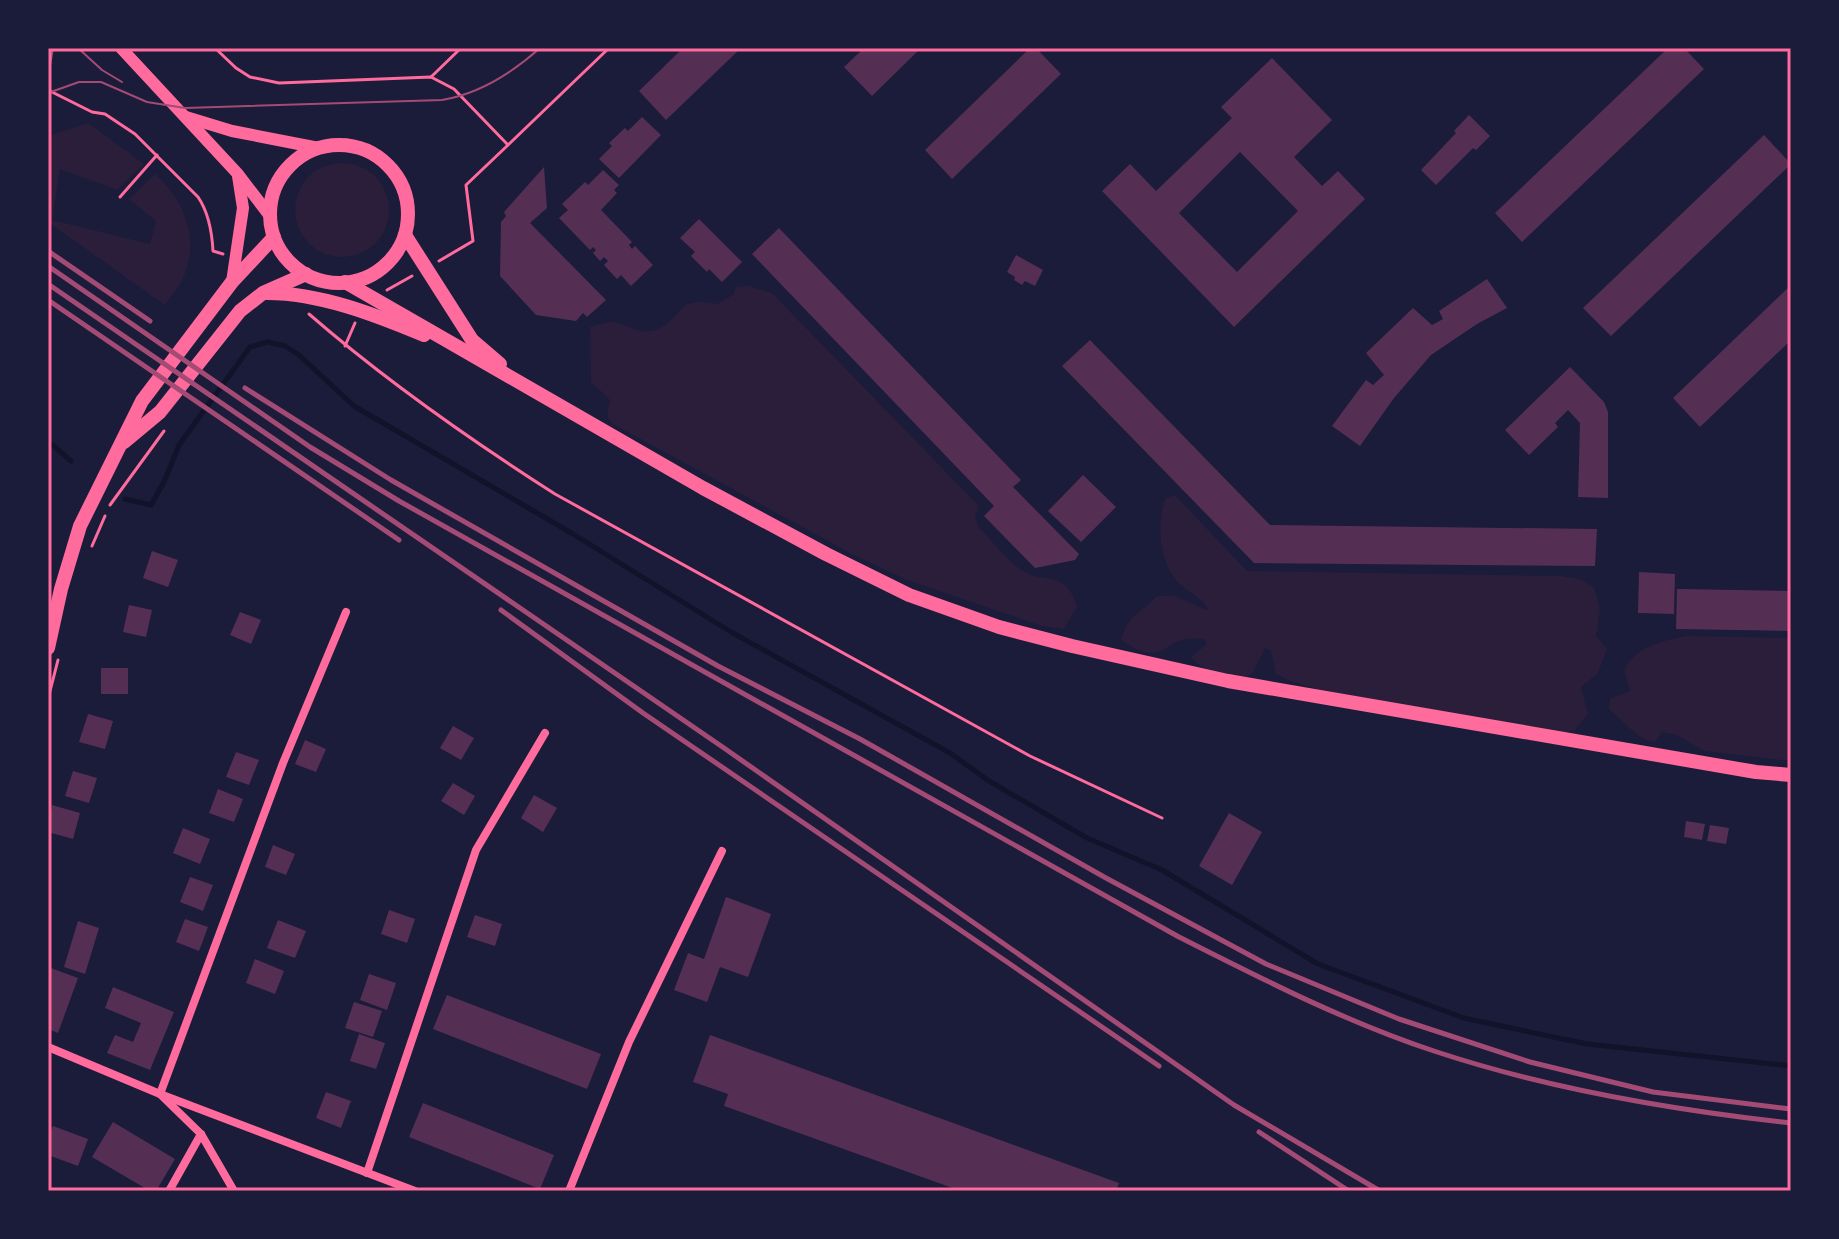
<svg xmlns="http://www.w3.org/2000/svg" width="1839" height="1239" viewBox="0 0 1839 1239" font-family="Barlow,sans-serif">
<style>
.green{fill:#2a1e3b}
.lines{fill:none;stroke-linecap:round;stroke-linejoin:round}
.stream{stroke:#12122b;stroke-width:5}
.building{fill:#542f53;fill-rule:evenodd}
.path{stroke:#ff6b9d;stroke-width:3}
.minor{stroke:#ff6b9d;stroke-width:8}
.secondary{stroke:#ff6b9d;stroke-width:12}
.primary{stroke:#ff6b9d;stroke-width:14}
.tram{stroke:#a44b75;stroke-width:2}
.rail{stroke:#a44b75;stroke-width:5}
.neatline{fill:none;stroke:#ff6b9d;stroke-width:3}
</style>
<rect width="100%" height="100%" fill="#1b1b3a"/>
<g class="green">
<path d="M88,123l56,41 -27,26 -57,-21 -8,51 98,24 6,-23 -27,-22 26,-25c29,26 46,66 28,104 -4,9 -12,18 -18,27l-117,-83v-86z"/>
<circle cx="342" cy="210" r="47"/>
<path d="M749,286l23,7 207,213 -4,11 3,9c13,13 30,36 45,45 24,14 42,-2 54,35l-13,23 -22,-3 -135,-46 -53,-25 -241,-131 -6,-8 3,-16 -19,-18 -1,-55c8,-2 18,-6 25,-5 14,4 28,14 43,7 30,-15 15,-33 60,-25l16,-10 2,-7z"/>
<path d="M1175,495l72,76 313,5 20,3 14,8 6,21 -4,28 11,13 -9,24 -17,14 7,27 -13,16 -11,3 -244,-43 -30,-9 -14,-7 -5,-23 -6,-3 -12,24 -6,5c-18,-4 -45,-4 -56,-20l15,-12 -1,-5c-30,-7 -35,13 -55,13 -10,0 -20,-8 -29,-13 7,-27 19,-25 36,-44h18l34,15c-7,-15 -23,-19 -33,-31 -17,-20 -20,-59 -10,-82z"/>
<path d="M1686,636l105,2v123l-87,-10 -27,-16 -15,-3 -7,10c-18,-2 -32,-22 -46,-33l1,-10 20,-8 -6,-21c12,-24 38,-29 62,-34z"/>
</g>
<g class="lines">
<g class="stream">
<path d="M48,441l23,20"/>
<path d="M125,499l26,6 13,-23 15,-37 71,-98 18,-5 17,4 14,9 55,51 219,128 158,98 219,121 39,28 98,57 75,32 156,94 146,54 123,26 204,22"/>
</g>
</g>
<g class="building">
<path d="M683,48h58l-75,72 -27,-29z"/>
<path d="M864,48h57l-49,48 -28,-29z"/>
<path d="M1030,48h6l25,26 -109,105 -27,-29z"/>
<path d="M1668,48h16l20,21 -182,173 -27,-29z"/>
<path d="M1272,58l60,62 -38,37 28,29 16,-15 27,28 -131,128 -132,-136 28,-27 26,27 76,-73 -11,-11zM1240,152l58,59 -61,61 -58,-59z"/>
<path d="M1469,115l21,21 -14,14 -3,-2 -37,37 -15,-15 35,-37 -2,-2z"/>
<path d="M642,117l19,18 -42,43 -20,-19 13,-13 -3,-3 16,-15 3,3z"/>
<path d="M1764,135l27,29 -180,172 -28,-28z"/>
<path d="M544,167l3,41 -17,15 76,77 -19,17 -4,-4 -7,8 -40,-6 -36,-39 1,-54 5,-6 -2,-4z"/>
<path d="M603,170l16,15 -5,5 3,3 -16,17 31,32 -3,3 3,4 3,-3 18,19 -22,21 -10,-11 -4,4 -13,-14 4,-4 -4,-4 -4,4 -7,-8 3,-3 -3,-3 -3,3 -31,-32 9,-8 -6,-6 23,-22 3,3z"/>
<path d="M699,219l43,43 -20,20 -13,-13 -2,3 -16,-16 4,-4 -15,-14z"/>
<path d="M779,228l242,252 -8,7 66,67 -4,6 -40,8 -51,-52 10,-10 -242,-252z"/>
<path d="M1016,255l27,15 -8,16 -10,-5 -3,4 -8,-5 1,-3 -8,-5z"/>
<path d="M1487,279l20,29 -30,16 -46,31 -37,43 -34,48 -28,-20 34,-46 7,5 11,-10 -18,-22 47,-45 19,17 11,-6 -4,-8z"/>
<path d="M1791,285v55l-91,87 -27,-29z"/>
<path d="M1090,340l180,185 327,4 -2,37 -341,-3 -192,-197z"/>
<path d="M1570,367l34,35 4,10v86l-30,-1 2,-74 -12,-13 -13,13 3,4 -29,28 -24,-25z"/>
<path d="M1083,475l33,32 -35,35 -33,-31z"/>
<path d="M152,551l26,9 -10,27 -25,-9z"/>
<path d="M1639,572l36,2 -1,40 -36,-1z"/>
<path d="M1677,589l114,2v40l-115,-2z"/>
<path d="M129,605l23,5 -6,27 -23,-5z"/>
<path d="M240,612l21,8 -10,24 -21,-9z"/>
<rect x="101" y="668" width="27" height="26"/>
<path d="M88,714l25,7 -8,28 -26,-7z"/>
<path d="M453,726l21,12 -13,22 -21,-12z"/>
<path d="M305,740l21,9 -10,23 -21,-8z"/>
<path d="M236,752l23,8 -10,25 -23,-8z"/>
<path d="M73,771l24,7 -8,25 -24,-7z"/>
<path d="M453,783l22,13 -11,19 -23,-14z"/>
<path d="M218,789l25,10 -9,23 -25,-9z"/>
<path d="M534,795l23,13 -14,24 -22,-14z"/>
<path d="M52,805l28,8 -7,26 -25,-7z"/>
<path d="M1229,813l33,19 -30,53 -33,-19z"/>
<path d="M1686,821l19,3 -3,16 -18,-3z"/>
<path d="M1710,825l19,3 -3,16 -19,-3z"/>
<path d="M183,828l27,11 -10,25 -27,-11z"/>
<path d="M273,845l22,9 -9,21 -21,-8z"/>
<path d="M190,877l23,8 -10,26 -23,-9z"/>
<path d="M726,897l45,17 -23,63 -28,-10 -13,35 -33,-12 14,-37 16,6z"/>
<path d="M389,910l26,9 -8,24 -26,-9z"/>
<path d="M475,915l27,9 -7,22 -28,-9z"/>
<path d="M185,919l23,8 -9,24 -23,-9z"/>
<path d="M278,920l28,11 -11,27 -28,-10z"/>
<path d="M78,921l21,7 -14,46 -21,-7z"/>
<path d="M255,959l29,12 -9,23 -29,-11z"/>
<path d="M48,967l30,11 -20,55 -10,-4z"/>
<path d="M369,974l27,9 -9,27 -27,-10z"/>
<path d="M113,987l61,25 -24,58 -43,-17 8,-18 18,7 8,-19 -36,-15z"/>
<path d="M447,995l154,59 -14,35 -154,-60z"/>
<path d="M354,1002l28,9 -9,26 -28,-9z"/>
<path d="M359,1034l26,9 -9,26 -26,-8z"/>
<path d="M710,1035l409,148 -3,8h-155l-237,-85 4,-12 -35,-12z"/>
<path d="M326,1092l25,9 -10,27 -25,-10z"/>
<path d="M423,1103l131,52 -14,34 -131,-52z"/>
<path d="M113,1122l62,37 -19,32h-6l-58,-34z"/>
<path d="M53,1126l35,13 -10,27 -30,-11v-18z"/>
</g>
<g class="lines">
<g class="path">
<path d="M215,48l21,20 14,9 29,6 152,-6 23,12 54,56 101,-97"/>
<path d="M431,77l30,-29"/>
<path d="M48,90l44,22 13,2 30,20 63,63c11,16 14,35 15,54l10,3"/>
<path d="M120,197l37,-42"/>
<path d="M439,261l34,-20 -7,-56 41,-39"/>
<path d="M387,290l25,-14"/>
<path d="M309,314c77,67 160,125 246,180l475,262 132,62"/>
<path d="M345,346l10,-23"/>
<path d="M110,505l54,-74"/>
<path d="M92,546l13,-30"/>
<path d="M48,699l10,-39"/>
</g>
<g class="minor">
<path d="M48,1047l112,47 255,97"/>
<path d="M367,1173l109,-323 69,-117"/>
<path d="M169,1191l32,-57"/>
<path d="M234,1191l-33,-57 -41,-40 123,-331 63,-151"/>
<path d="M569,1191l60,-149 93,-191"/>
</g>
<g class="secondary">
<path d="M121,48l116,125 33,43"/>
<path d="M186,117l46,14 87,17"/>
<path d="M232,282l11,-74 -5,-32"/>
</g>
<g class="primary">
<circle cx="339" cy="214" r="69"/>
<path d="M405,235l67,105 28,24"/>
<path d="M345,282l358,206 123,66 83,41 90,32 73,19 156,35 528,91 35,3"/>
<path d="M267,293c53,0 109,22 157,42"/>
<path d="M124,442l36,-30 80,-101 23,-18 43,-19"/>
<path d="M48,648l13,-59 19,-63 62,-125 90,-119 42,-45"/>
</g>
<g class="tram">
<path d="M78,48l24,22 20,12"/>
<path d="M48,77l5,-29"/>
<path d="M48,93l31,-11h22l46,20 38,6 257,-8c37,-6 70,-27 98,-52"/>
</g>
<g class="rail">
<path d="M48,251l102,70"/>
<path d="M48,266l262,181 89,54 780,436c83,42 167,85 255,114 114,38 238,59 357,72"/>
<path d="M48,284l676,464 510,357 146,86"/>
<path d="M48,300l351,240"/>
<path d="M245,388l146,92 327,186 142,73 246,139 160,86 133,55 131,43 123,30 138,17"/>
<path d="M501,610l142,103 516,353"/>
<path d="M1259,1132l90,59"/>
</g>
</g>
<rect width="1839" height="1239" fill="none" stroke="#1b1b3a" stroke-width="100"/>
<rect x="50" y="50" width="1739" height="1139" class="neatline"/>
</svg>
